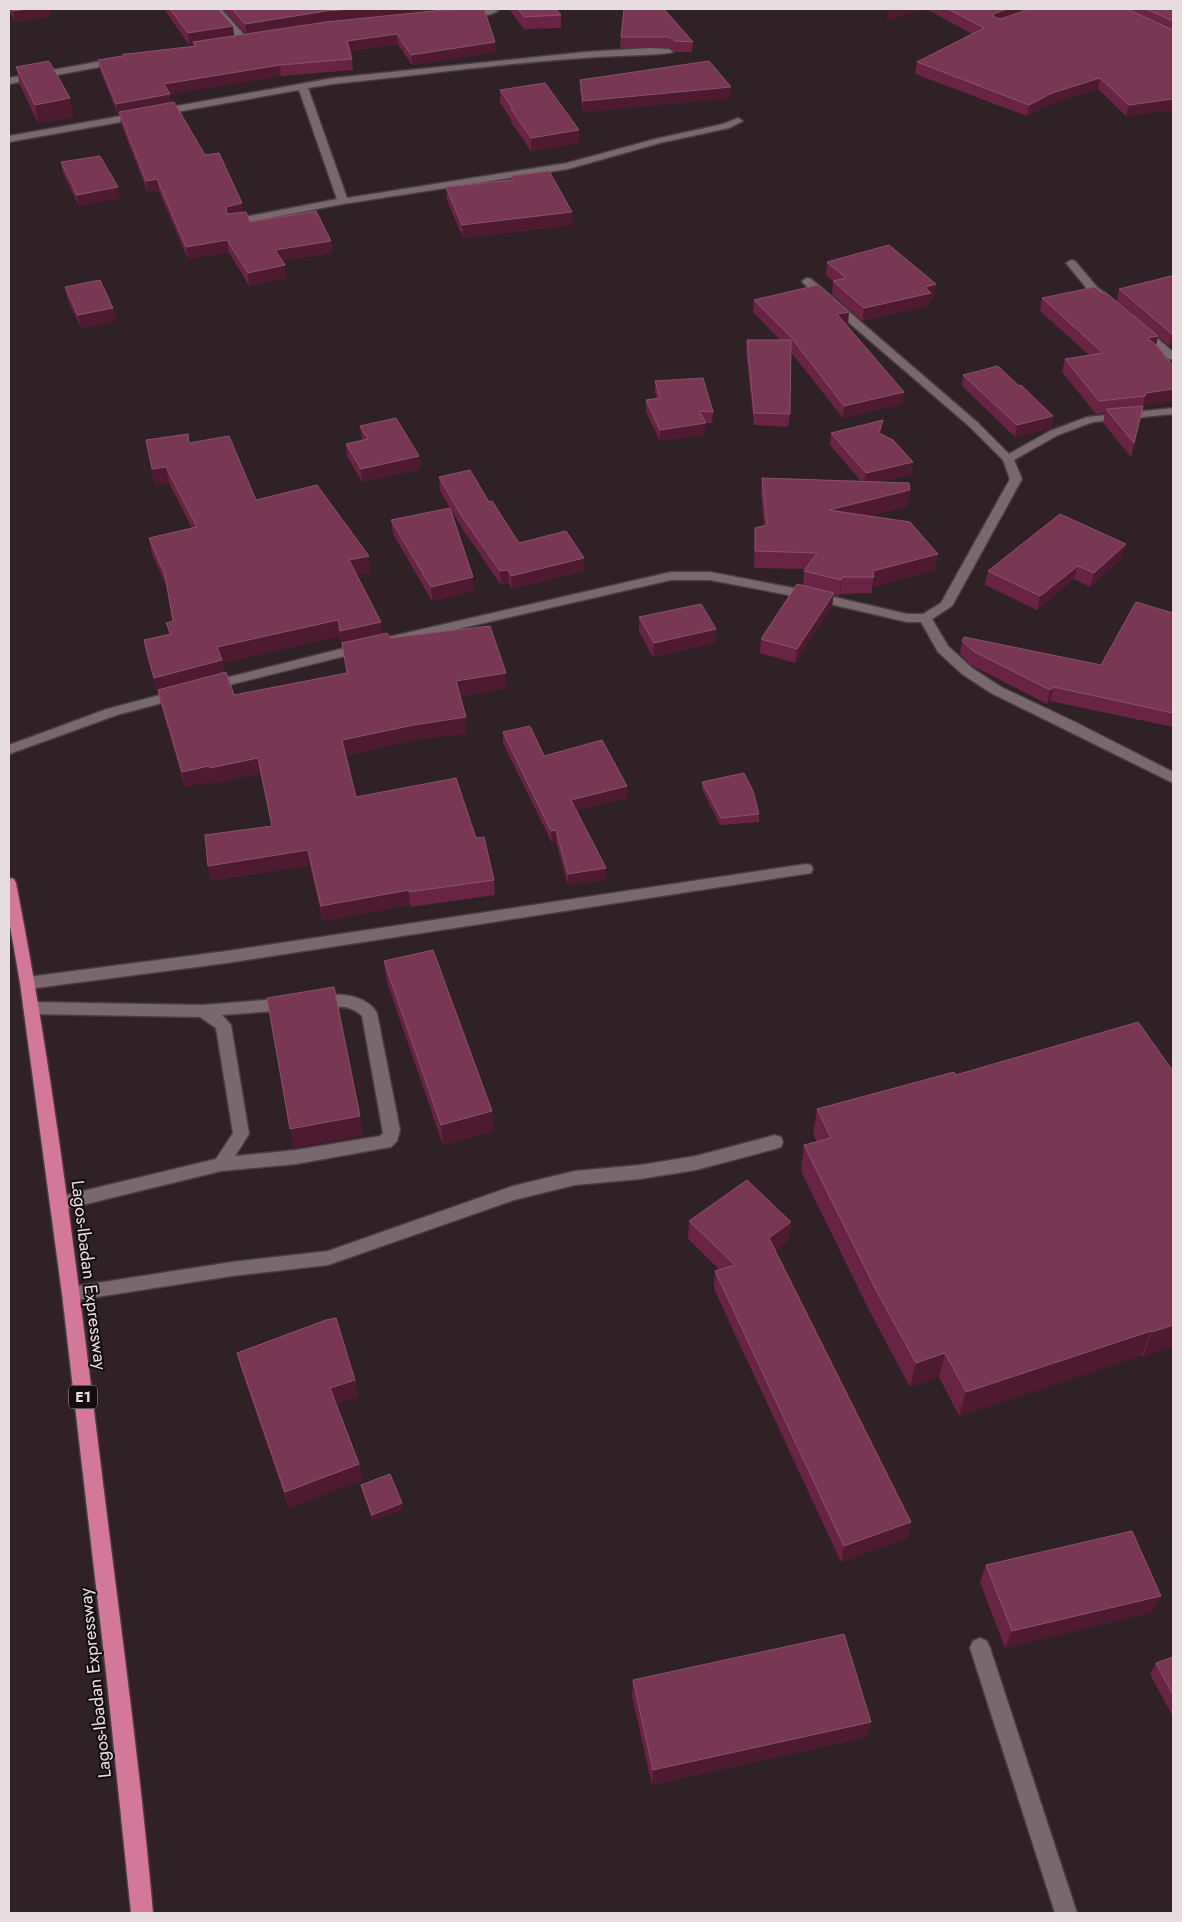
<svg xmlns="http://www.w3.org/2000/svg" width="1182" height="1922" viewBox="0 0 1182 1922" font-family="Jost,sans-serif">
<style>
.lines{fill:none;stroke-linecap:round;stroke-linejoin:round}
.minor-casing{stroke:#4a3d41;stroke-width:3}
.highway-casing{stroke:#4a3d41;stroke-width:3}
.minor{fill:#79686d;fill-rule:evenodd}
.highway{fill:#d37899;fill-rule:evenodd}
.wall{fill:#6a2443;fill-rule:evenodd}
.shaded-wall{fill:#4d1a30}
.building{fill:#783854;stroke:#89526a}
.labels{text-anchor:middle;stroke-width:4;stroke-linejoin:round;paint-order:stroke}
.shield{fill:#140d0f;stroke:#a89fa1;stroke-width:1}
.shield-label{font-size:14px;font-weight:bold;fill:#e7dde0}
.near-street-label{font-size:18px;fill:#e7dde0;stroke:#140d0f}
</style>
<rect width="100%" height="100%" fill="#302126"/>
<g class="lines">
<g class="minor-casing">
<g id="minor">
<path d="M213,9h8l26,29v4h-6z"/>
<path d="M490,9l8,2c-7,5 -30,7 -37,2l4,-3z"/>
<path d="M649,48l20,1 4,3c-4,3 -64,4 -75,5 -88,5 -177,18 -265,27l-25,4 39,110 220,-35 88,-24 68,-15 15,-6 5,3 -14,7 -69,15 -92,26 -225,35 -110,21 -4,-1v-4l108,-21 -38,-109 -290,52v-6l324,-58 252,-26z"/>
<path d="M118,58l3,1v4l-112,21v-6z"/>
<path d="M1071,260l4,1 22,26 14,12 1,2 -1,2h-8l-14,-12 -23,-28z"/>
<path d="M807,278l4,1 166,143 32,32 41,-23 37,-14 86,-9v6l-80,8 -35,13 -44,25 8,19 -70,127 -20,13 16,27 24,22 29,19 74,35 98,50v11l-182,-90 -29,-19 -24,-22 -17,-30h-14l-103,-24 -94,-18h-39l-278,64 -5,-1 -1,-3 1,-3 5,-1 278,-64h39l94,18 103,24h16l18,-11 69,-124 -7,-19 -34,-34 -166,-143 -1,-2z"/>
<path d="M1142,327l4,1 27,24v8l-4,-1 -31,-27 -1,-2 1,-2z"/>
<path d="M364,643l6,4 -1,3 -160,40 -7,-4 7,-4z"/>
<path d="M179,690l7,4 -2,3 -67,18 -108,39v-9l98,-36z"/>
<path d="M806,864l5,1 2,4 -2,4 -584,90 -199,26 -5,-2 -3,-4 3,-4 5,-2 199,-26z"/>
<path d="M332,995c17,-1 36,3 45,18l23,117 -3,11 -6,6 -95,17 -75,7 -163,40 -6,-2 -2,-5 2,-5 6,-2 158,-38 17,-26 -17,-105 -16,-11 -169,-3 -5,-2 -3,-4 3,-4 5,-2 171,3 87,-7 5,2 3,4 -3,4 -5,2 -67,5 9,10 18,109 -14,22 61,-6 84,-14 3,-3 -21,-117c-19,-17 -31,-4 -50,-10l-3,-4 3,-4z"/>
<path d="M775,1135l6,2 2,5 -2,5 -6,2 -79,21 -56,9 -65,6 -61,15 -186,65 -96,11 -161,25 -6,-2 -3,-5 3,-5 6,-2 161,-25 96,-11 185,-65 62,-15 65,-6 56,-9z"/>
<path d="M980,1638l7,3 3,7 87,265h-22l-85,-265 3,-7z"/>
</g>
</g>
<g class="highway-casing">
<path id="highway" d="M9,878l5,1 2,4c38,193 61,389 85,584 18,148 39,297 52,446h-22l-25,-241 -44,-378 -42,-311 -11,-63z"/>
</g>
<use href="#minor" class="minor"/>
<use href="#highway" class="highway"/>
</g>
<g class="wall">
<path d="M9,9h40l2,7 -36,6 -6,-12z"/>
<path d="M164,9h54l16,27 12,-2 -23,-25h214l1,2 57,31v10l-83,13 -14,-21 -48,7 2,8 1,11 -72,6 -112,18 2,9 34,52 45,67 81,19 1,12 -50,8 4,17 -37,8 -20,-34 -41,7 -29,-68 -11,2 -27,-69 -1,-10 -2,1 -18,-45 -2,-10 96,-13 -1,-3 -4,1z"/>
<path d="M509,9h47l5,6v13l-37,1z"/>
<path d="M624,9l69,33 -1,10h-17l-6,-5 -49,1 1,-11z"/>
<path d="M927,9h246v101l-47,6 -28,-27 -48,15 -23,12 -112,-42 2,-12 55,-28z"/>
<path d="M16,67l58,50 -36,6 -18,-38z"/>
<path d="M580,80l151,7v11l-148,14 -3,-21z"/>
<path d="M500,90l79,53 -48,8 -20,-29v-3l-11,-16z"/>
<path d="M61,162l59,36 -41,8 -16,-33z"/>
<path d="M511,176l61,49 -109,13 -16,-38 -1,-13 65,-7z"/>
<path d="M827,262l109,22 -2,14 -4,1 -1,7 -67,15 -30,-27 1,-13 -7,-6z"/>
<path d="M1173,278v67l-4,1 -52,-45 2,-12z"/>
<path d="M65,287l48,21 3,13 -35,7 -13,-28z"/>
<path d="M1102,293l56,43 -2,9 2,2 -27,110 -28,-34 2,-10 -9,1 -34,-42 3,-13 24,-4 -49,-44 2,-13z"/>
<path d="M754,300l94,24 -2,1 58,67 -2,12 -59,14 -53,-67v63l-2,13 -34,-2 -8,-73 1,-12h33l-27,-28z"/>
<path d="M963,375l56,11 34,30 -2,12 -36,9 -53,-51z"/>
<path d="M655,381l58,31 -1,11h-7v12l-45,6 -14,-29v-12l11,-1 -2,-6z"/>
<path d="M360,426l59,30 1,13 -58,13 -15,-26 -1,-12 17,-4 -1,-2z"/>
<path d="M881,432v2l31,40 -33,8 29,24 -39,10 66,54 -63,17v6l-32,1 -1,2 -6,-1 -1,11 -37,57 -35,-10 1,-14 42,-53 1,-15 2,-2 -52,-1 1,-40 9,-2 -3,-32 1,-16 99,3 -31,-36 1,-12z"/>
<path d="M146,440l43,3 67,57 115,72 -15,3 27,59 7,4 116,50 -46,8 7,37 -52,7 -69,15 10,42 120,41 18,42 1,15 -84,12 -1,-2 -87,16 -13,-56 -99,16 -3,-15 64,-40 -12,-53 -48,11v-3l-27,6 -24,-82 -2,-11h-1l-11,-37 -3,-17 25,-6 -3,-11 7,-2 -5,-32 -16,-35 -3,-16 43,-10 -23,-45 -14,2zM340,636l2,11h1l4,26 -113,22 -10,-22 -2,-10z"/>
<path d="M439,477l50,25 30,41 65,15v13l-72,18 -3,-6 -8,2 -39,-57 -22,-37z"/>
<path d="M391,520l83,71 -42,10 -39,-67z"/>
<path d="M1122,558l-32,29 -16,-8 -37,31 -52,-25 3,-14z"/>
<path d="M1173,613v114l-123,-26 -3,3 -76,-39 -11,-11 2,-13 139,24z"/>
<path d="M639,617l77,12 -1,14 -62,14 -14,-26z"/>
<path d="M503,732l41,24 83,42 -51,12 30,58v12l-38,5 -12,-43 -4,1 -49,-100z"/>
<path d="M702,782l57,32v8l-39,3 -18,-36z"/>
<path d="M384,961l110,170 -51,14 -56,-163z"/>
<path d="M956,1075l217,271 -30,11 -1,-2 -183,61 -20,-39 -29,10 -40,-75 -69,-141 3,-26 13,-3 -4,-8 4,-25z"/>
<path d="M689,1221l100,19 -14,10 136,272 -4,16 -66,24 -127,-273 1,-18 5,-1 -32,-31z"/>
<path d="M237,1353l118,27 3,17 -22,6 23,61 3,16 -73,28 -48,-139z"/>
<path d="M361,1485l41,18 1,6 -30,12 -11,-30z"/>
<path d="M986,1565l175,31 -9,16 -147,36 -25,-66z"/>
<path d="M1173,1657v60l-23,-43 6,-11z"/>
<path d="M633,1680l238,42 -4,15 -215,48 -20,-89z"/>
</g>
<g class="shaded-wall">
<path d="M28,9h21l2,7 -36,6 -2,-11z"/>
<path d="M352,9h85l1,3 -191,23 -2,-11 81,-13z"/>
<path d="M892,9h34l-39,12 1,-11z"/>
<path d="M1007,9h27l-43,16 2,-11z"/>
<path d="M233,26l1,11 -41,5v2l-4,1 -1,-12z"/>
<path d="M397,34l1,10 -50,7 -1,-10z"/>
<path d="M495,42v10l-83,13 -1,-10z"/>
<path d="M280,65l1,11 -115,19 -2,-11z"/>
<path d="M1100,78l-2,11 -48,15 -23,12 2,-11 23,-12z"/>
<path d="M731,87v11l-148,14v-11z"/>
<path d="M170,94l1,11 -52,7 1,2 -2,1 -2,-11z"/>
<path d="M70,98l4,19 -36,6 -3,-18z"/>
<path d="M1173,99v11l-47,6 3,-11z"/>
<path d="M579,130v13l-48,8v-13z"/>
<path d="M157,179l2,12 -11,2 -2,-12z"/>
<path d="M118,187l2,11 -41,8 -2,-11z"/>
<path d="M242,203l2,12 -16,4 -2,-12z"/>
<path d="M572,212v13l-109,13 -1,-13z"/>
<path d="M227,240l2,12 -41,7 -2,-12z"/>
<path d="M331,241l1,12 -56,9 -1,-12z"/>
<path d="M285,265l1,13 -37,8 -1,-13z"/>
<path d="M936,284l-2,14 -4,1 -1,7 -67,15 2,-13z"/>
<path d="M113,308l3,13 -35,7 -3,-13z"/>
<path d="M849,312l-1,12 -12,3 1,-13z"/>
<path d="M1172,334h1v11l-4,1z"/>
<path d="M1158,336l-3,13 -7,-11z"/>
<path d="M1173,389v12l-30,4 3,-12z"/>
<path d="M904,392l-2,12 -59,14 1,-12z"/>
<path d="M1053,416l-2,12 -36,9 2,-12z"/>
<path d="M883,420l-2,12 -4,13 2,-12z"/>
<path d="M706,423l-1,12 -45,6v-11z"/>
<path d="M419,456l1,13 -58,13 -1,-13z"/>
<path d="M913,462l-1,12 -48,11 2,-12z"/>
<path d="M166,467l3,16 -14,2 -3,-16z"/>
<path d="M910,490l-2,16 -81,21 2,-17z"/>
<path d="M1126,544l-4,14 -32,29 4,-14z"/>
<path d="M938,554l-3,16 -63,17 2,-10 -1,-6z"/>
<path d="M369,556l2,16 -20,4 -2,-16z"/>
<path d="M584,558v13l-72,18 -1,-13z"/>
<path d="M1078,566l-4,13 -37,31 3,-14z"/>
<path d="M508,570l1,13 -8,2 -1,-14z"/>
<path d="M473,577l1,14 -42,10 -1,-14z"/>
<path d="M842,577l-2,17 -1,2 2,-16z"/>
<path d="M834,593l-2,13 -37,57 2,-14z"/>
<path d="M338,620l2,16 -118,27 2,13 -66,18 -4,-16 63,-31z"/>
<path d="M381,622l2,16 -41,9 -2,-16z"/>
<path d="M716,629l-1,14 -62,14 1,-14z"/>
<path d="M506,673v15l-49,8 -1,-15z"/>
<path d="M1054,687l-4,14 -3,3 3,-14z"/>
<path d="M466,717l1,16 -52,7 -71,15 -2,-15 72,-15z"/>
<path d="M258,758l2,15 -48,11 -2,-16z"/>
<path d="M209,766l3,15 -27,6 -3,-15z"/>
<path d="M627,786v12l-56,13v-11z"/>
<path d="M556,830v12l-4,1 -1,-12z"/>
<path d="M308,850l2,15 -99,16 -3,-15z"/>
<path d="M606,868v12l-38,5v-11z"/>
<path d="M409,890l1,15 -87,16 -2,-15z"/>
<path d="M492,1111l2,20 -51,14 -2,-20z"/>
<path d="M360,1116l3,20 -69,12 -4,-19z"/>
<path d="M791,1222l-2,18 -22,16 2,-18z"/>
<path d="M1173,1325v21l-30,11 9,-25z"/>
<path d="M1151,1331l-9,24 -183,61 7,-24z"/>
<path d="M945,1353l-6,24 -29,10 6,-24z"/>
<path d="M355,1380l3,17 -25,7 -3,-16z"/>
<path d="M359,1464l3,16 -73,28 -4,-16z"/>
<path d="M402,1503l1,6 -30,12 -1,-6z"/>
<path d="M911,1522l-4,16 -66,24 3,-16z"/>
<path d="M1161,1596l-9,16 -147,36 7,-17z"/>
<path d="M871,1722l-4,15 -215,48 1,-15z"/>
</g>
<g class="building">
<path d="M11,9h17l-15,2z"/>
<path d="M170,9h48l15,17 -45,7z"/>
<path d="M232,9h120l-26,2 -81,13z"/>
<path d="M484,9l11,33 -84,13 -14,-21 -50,7 5,18 -72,6 -116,19 6,10 -54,10 -18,-44 25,-4v-2h4l69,-8 -3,-4 133,-20 117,-12z"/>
<path d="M518,9h38l5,6 -37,2z"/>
<path d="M624,9h40l29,33 -18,-1 -6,-4h-48z"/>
<path d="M948,9h59l-14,5 1,3 7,2 28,-10h98l46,21v69l-44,6 -29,-27 -48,15 -23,12 -112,-43 67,-34z"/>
<path d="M1146,9h27v12z"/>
<path d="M49,61l21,37 -35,7 -19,-38z"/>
<path d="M709,61l22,26 -148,14 -3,-21z"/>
<path d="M545,83l34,47 -48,8 -20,-29h2l-13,-19z"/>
<path d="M174,102l31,53 14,-2 23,50 -16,4 1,7 19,-2 4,10 66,-11 15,30 -56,9 10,15 -37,8 -21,-33 -41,7 -29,-68 -11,2 -27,-69z"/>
<path d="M100,156l18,31 -41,8 -16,-33z"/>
<path d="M549,171l23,41 -110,13 -16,-38 67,-7 -2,-4z"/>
<path d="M889,245l47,39 -11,3 6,6 -67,15 -31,-27 13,-3 -19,-16z"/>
<path d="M1171,276l2,2v56h-1l-53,-45z"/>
<path d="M100,280l13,28 -35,7 -13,-28z"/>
<path d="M818,285l31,27 -12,2 67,78 -60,14 -53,-69 -37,-37z"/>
<path d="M1095,287l7,6 3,-1 53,44 -10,2 10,9 15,19v23l-27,4 -1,3 -46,5 -34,-42 38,-6 -61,-55z"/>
<path d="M747,340h44l-1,74 -36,-1z"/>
<path d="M998,366l21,20 2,-1 32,31 -36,9 -54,-50z"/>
<path d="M703,378l10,34 -14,-1 7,12 -46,7 -14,-30 14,-2 -5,-17z"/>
<path d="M1143,406l-9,37 -28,-34z"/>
<path d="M396,418l23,38 -58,13 -15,-25 22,-5 -8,-13z"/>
<path d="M883,420l-4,13 14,7 20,22 -47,11 -35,-40z"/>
<path d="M188,434l1,9 40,-7 27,64 61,-15 52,71 -20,4 32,62 -41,9 -2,-11 -121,27 5,13 -68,18 -10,-38 27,-6 -5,-11 7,-2 -8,-46 -16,-37 48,-11 -31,-60 -14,2 -6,-29z"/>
<path d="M470,470l19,32 3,-1 27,42 47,-12 18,27 -73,18 -3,-6 -8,1 -39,-56 -22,-38z"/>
<path d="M762,478l147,5 1,7 -81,20 81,12 28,32 -65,17 1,6h-32l-1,3 -37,-9 13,-18 -62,-2v-23l12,-3z"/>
<path d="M450,508l23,69 -42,10 -40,-67z"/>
<path d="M1060,514l66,30 -32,29 -16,-7 -38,30 -52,-25z"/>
<path d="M797,584l37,9 -37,56 -36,-10z"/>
<path d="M1136,602l37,11v100l-119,-26 -4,3 -77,-39 -11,-10 2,-4 137,28z"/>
<path d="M701,604l15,25 -62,14 -15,-26z"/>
<path d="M490,626l16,47 -50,8 10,36 -52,8 -72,15 14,57 100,-19 20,60 8,-1 10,43 -85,12v-2l-88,16 -13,-56 -100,16 -3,-31 67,-9 -14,-68 -48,10 -1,-2 -27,6 -24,-82 68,-18 8,23 113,-22 -5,-30 45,-10 3,5z"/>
<path d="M530,726l14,30 58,-16 25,46 -56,14 35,68 -38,6 -12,-44 -5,1 -48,-99z"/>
<path d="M744,773l9,18 6,23 -38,4 -19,-36z"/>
<path d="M433,950l59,161 -51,14 -57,-164z"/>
<path d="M334,987l26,129 -70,13 -23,-131z"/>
<path d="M1138,1022l35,49v254l-21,7 -1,-1 -185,61 -21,-39 -29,10 -41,-75 -71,-143 27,-7 -14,-29 137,-37 2,3z"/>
<path d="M747,1180l44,42 -22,16 142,284 -67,24 -129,-275 20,-6 -46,-44z"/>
<path d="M336,1318l19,62 -25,8 29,76 -74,28 -48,-139 89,-33z"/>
<path d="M390,1474l12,29 -30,12 -11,-30z"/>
<path d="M1132,1531l29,65 -149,35 -26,-66z"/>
<path d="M844,1634l27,88 -218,48 -20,-90z"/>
<path d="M1173,1657v38l-17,-32z"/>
</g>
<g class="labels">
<rect class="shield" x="69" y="1385.5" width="28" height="23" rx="4"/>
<g class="shield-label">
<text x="83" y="1402">E1</text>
</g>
<g class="near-street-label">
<text transform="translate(89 1275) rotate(83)" y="6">Lagos-Ibadan Expressway</text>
<text transform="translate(95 1683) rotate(-96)" y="6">Lagos-Ibadan Expressway</text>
</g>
</g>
<rect width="1182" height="1922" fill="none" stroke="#e7dde0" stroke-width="20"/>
</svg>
